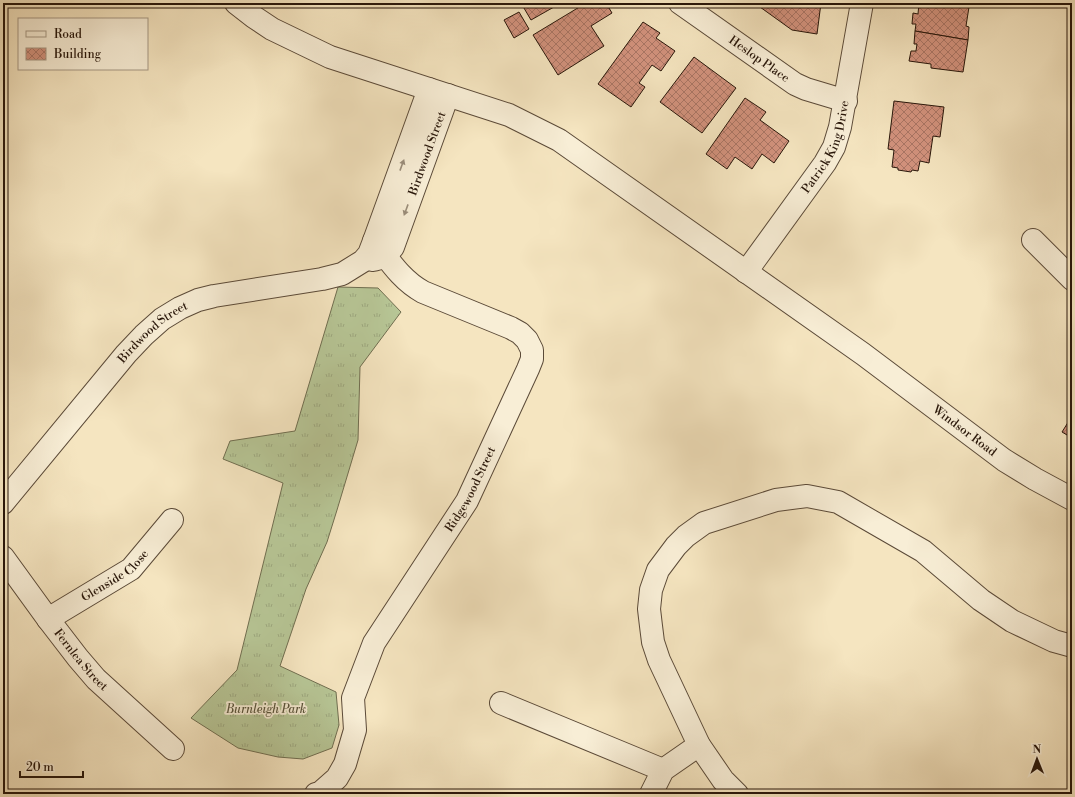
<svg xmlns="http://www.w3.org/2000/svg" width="1075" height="797" viewBox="0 0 1075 797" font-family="'Libre Bodoni',serif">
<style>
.grass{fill:url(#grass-tufts);stroke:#706e50}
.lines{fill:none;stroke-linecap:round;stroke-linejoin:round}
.stream{stroke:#707a75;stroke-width:6}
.building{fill:url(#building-cross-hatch);stroke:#28160a}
.minor-casing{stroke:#5b4a38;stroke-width:24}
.minor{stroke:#f8eed6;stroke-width:22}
.oneway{fill:#9a8d7a}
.labels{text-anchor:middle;stroke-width:3.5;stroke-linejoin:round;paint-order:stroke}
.street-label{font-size:12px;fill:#28160a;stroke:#f8eed6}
.park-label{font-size:12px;font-style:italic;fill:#5a543b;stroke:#f8eed6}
</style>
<defs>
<pattern id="grass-tufts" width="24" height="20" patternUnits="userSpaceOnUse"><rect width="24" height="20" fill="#b7c696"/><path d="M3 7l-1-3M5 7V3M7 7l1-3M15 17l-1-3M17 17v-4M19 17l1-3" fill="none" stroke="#9da980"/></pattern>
<pattern id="building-cross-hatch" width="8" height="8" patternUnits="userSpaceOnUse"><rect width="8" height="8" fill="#d2927d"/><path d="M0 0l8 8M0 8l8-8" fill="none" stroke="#aa7665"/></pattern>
</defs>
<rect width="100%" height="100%" fill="#f5e5c0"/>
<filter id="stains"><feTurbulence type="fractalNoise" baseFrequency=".005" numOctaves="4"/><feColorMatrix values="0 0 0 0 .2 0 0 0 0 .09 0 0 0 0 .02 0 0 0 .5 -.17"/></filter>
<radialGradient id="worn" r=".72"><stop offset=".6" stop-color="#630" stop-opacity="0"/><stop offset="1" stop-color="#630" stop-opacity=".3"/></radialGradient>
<path class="grass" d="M338,287l40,1 23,24 -41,55 -2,73 -21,70 -10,32 -21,47 -26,77 56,26 3,33 -7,23 -29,11 -25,-2 -40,-9 -47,-30 46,-48 46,-187 -60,-24 7,-18 65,-10z"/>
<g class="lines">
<path class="stream" d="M3,791l2,3"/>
</g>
<g class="building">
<path d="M521,3h40l-30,17z"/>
<path d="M586,3h20l6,10 -21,13 13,20 -46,29 -25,-40z"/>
<path d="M745,3h76l-4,31 -25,-4 -32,-23z"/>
<path d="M919,3l12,1v-1h7l31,4 -3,19 3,1 -1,13 -53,-9 1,-7h-4l1,-11 5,1z"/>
<path d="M519,12l10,17 -15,9 -10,-18z"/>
<path d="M643,22l17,11 -4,5 19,13 -14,20 -9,-6 -13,18 6,4 -14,20 -33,-23z"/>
<path d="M915,31l53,9 -5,32 -32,-4v-4l-22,-3 2,-10h5l1,-7h-3z"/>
<path d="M694,57l42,31 -34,45 -42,-31z"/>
<path d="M745,98l21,14 -6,8 29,21 -15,22 -12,-9 -10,15 -17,-12 -8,12 -21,-15z"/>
<path d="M894,101l50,6 -4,30 -7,-1 -4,27 -9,-2 -2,10 -6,-1 -1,2 -13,-2v-2l-6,-1 2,-17 -6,-1z"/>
<path d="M1072,416v22l-10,-6z"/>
</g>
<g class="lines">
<g class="minor-casing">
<g id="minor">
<path id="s1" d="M236,3l18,14 18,12 58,28 179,58 50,25 304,214 141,106 31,19 37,20"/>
<path id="s2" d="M680,3l115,81 11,5 40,12"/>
<path d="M1033,240l39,39"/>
<path id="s3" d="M372,260c9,-1 16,-6 21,-13l55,-152"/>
<path id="s4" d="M746,272l79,-109 9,-16 6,-20 22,-124"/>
<path id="s5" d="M3,503l123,-149 18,-19 18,-16 18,-11 18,-8 16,-4 108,-17 20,-5 21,-13 6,-7 5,-13 55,-152"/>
<path id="s6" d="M3,557l45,62 30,39 18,21 77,70"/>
<path id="s7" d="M48,619l83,-50 41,-49"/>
<path d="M501,703l162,67"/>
<path id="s8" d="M316,794l4,-1 17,-15 8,-14 10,-34 -2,-32 21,-55 93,-142 61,-132 4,-10v-9l-5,-10 -7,-7 -9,-5 -88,-36c-22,-12 -34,-32 -49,-51"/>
<path d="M651,794l12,-24 36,-25"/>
<path d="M737,794l-14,-14 -24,-35 -40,-85 -6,-18 -2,-16 -2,-17 2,-19 7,-20 18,-24 10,-10 18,-13 72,-23 31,-4 31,6 85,49 58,49 31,21 42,20 18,5"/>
</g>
</g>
<use href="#minor" class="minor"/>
</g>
<defs><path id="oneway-solid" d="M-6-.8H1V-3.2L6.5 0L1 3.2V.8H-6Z"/></defs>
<g class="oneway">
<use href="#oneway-solid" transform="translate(402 165) rotate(-70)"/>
<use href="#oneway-solid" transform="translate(406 210) rotate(110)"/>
</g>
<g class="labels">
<g class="street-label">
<text dy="4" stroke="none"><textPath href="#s2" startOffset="97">Heslop Place</textPath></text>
<text dy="4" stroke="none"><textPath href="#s4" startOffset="150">Patrick King Drive</textPath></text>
<text dy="4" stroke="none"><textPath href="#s3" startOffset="125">Birdwood Street</textPath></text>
<text dy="4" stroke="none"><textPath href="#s5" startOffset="228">Birdwood Street</textPath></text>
<text dy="4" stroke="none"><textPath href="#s1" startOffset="852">Windsor Road</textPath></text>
<text dy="4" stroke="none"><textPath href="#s8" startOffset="351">Ridgewood Street</textPath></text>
<text dy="4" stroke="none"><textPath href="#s7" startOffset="80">Glenside Close</textPath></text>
<text dy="4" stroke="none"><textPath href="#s6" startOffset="129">Fernlea Street</textPath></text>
</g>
<g class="park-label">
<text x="266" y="713">Burnleigh Park</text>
</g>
</g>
<rect width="1075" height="797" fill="none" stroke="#f5e5c0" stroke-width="16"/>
<rect x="4" y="4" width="1067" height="789" fill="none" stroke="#28160a" stroke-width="2"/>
<rect x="8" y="8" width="1059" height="781" fill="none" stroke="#28160a"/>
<rect x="18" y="18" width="130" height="52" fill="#f8eed6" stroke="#a59884"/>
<rect x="26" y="31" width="20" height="6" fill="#f8eed6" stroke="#a59884"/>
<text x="54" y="38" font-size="12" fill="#28160a">Road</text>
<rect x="26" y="48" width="20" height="12" fill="url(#building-cross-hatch)" stroke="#a59884"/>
<text x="54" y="58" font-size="12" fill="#28160a">Building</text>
<g transform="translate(1037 759) rotate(359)" stroke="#f8eed6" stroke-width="3" paint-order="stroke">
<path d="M0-3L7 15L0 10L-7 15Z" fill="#28160a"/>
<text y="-6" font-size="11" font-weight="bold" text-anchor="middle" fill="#28160a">N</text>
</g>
<path d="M20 771v6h63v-6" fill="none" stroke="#28160a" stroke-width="2"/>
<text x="26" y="771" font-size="12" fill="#28160a" stroke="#f8eed6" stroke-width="3" paint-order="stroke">20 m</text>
<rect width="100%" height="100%" filter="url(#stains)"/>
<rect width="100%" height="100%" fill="url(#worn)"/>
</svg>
